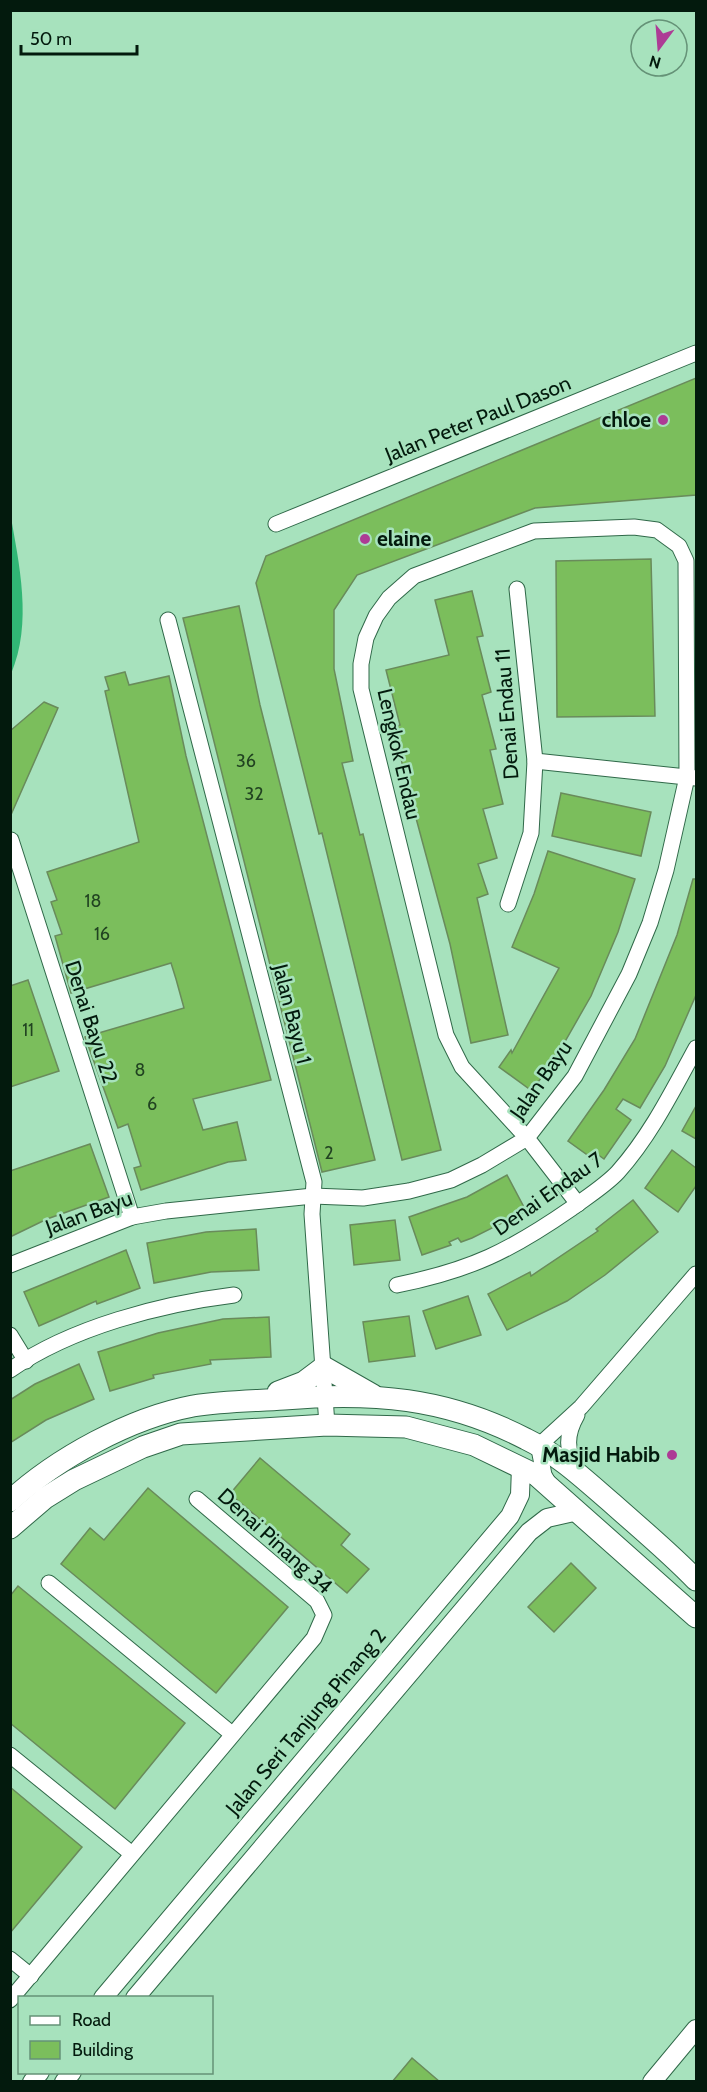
<svg xmlns="http://www.w3.org/2000/svg" width="707" height="2092" viewBox="0 0 707 2092" font-family="Cabin,sans-serif">
<style>
.water{fill:#31b675}
.building{fill:#7bbe5c;stroke:#698b5b;stroke-width:1.5}
.lines{fill:none;stroke-linecap:round;stroke-linejoin:round}
.minor-casing{stroke:#306949;stroke-width:17}
.tertiary-casing{stroke:#306949;stroke-width:20}
.secondary-casing{stroke:#306949;stroke-width:23}
.minor{stroke:#fff;stroke-width:15}
.tertiary{stroke:#fff;stroke-width:18}
.secondary{stroke:#fff;stroke-width:21}
.poi-dot{fill:#ad3b95;stroke:#a7e2bd;stroke-width:2}
.labels{text-anchor:middle;stroke-width:5;stroke-linejoin:round;paint-order:stroke}
.number-label{font-size:18px;fill:#214321}
.street-label{font-size:21px;fill:#031a0d;stroke:#a7e2bd}
.poi-label{font-size:21px;font-weight:bold;fill:#031a0d;stroke:#a7e2bd;text-anchor:end}
</style>
<rect width="100%" height="100%" fill="#a7e2bd"/>
<path class="water" d="M10,512c9,52 23,111 1,162z"/>
<g class="building">
<path d="M696,378v117l-161,13 -178,67 -23,35v59l19,92 -11,2 18,72 3,-1 78,316 -39,10 -80,-327 -3,1 -63,-251 10,-27z"/>
<path d="M651,559l4,157 -98,1 -1,-156z"/>
<path d="M472,591l11,45 -6,1 14,55 -9,3 14,54 -6,1 13,54 -20,5 14,49 -19,6 10,30 -11,4 31,137 -37,8 -21,-99 -44,-163 -12,-54 6,-2 -14,-55 63,-15 -14,-55z"/>
<path d="M239,606l21,99 115,455 -53,12 -139,-554z"/>
<path d="M125,672l4,13 40,-9 17,80 85,324 -78,19 10,31 34,-8 9,38 -18,2 -87,28 -7,-22 7,-2 -13,-42 -10,4 -33,-91 99,-29 -8,-29 -5,-16 -100,30 -16,-57 7,-2 -11,-32 6,-2 -10,-28 92,-30 -34,-151 4,-1 -4,-13z"/>
<path d="M44,702l14,6 -48,109v-86z"/>
<path d="M561,793l90,19 -10,44 -89,-20z"/>
<path d="M548,851l87,28 -17,53 -27,64 -32,56 -27,39 -33,-24 12,-17 1,3 47,-85 -47,-21 22,-53z"/>
<path d="M693,879h3v116l-31,71 -25,42 -17,-9 -7,10 15,11 -27,39 -7,-5 -4,5 -25,-18 36,-51 31,-51 42,-104z"/>
<path d="M28,980l31,91 -49,16v-101z"/>
<path d="M696,1106v33l-14,-8z"/>
<path d="M90,1144l19,53 -62,22 -37,18v-66z"/>
<path d="M672,1150l24,18v18l-18,26 -33,-24z"/>
<path d="M507,1175l19,36 -54,27 -11,4 -3,-4 -9,4 2,3 -29,10 -13,-38 58,-20z"/>
<path d="M633,1200l25,32 -53,43 -38,26 -60,29 -19,-36 42,-22 1,4 67,-45 -2,-2z"/>
<path d="M395,1220l5,40 -46,5 -4,-40z"/>
<path d="M256,1229l3,41 -48,2 -57,11 -7,-40 59,-11z"/>
<path d="M126,1250l14,38 -43,16 -1,-3 -57,25 -15,-34z"/>
<path d="M468,1296l13,39 -45,14 -13,-38z"/>
<path d="M409,1316l6,40 -46,6 -6,-40z"/>
<path d="M269,1317l2,40 -61,3 1,4 -58,11 1,3 -44,13 -12,-39 60,-19 65,-14z"/>
<path d="M79,1364l15,35 -48,21 -36,23v-43l25,-16z"/>
<path d="M260,1458l90,76 -9,11 28,24 -22,24 -117,-99z"/>
<path d="M148,1488l140,119 -72,86 -155,-129 29,-36 14,12z"/>
<path d="M571,1563l25,25 -42,44 -26,-25z"/>
<path d="M18,1586l167,137 -70,86 -105,-86v-127z"/>
<path d="M10,1787l72,60 -72,86z"/>
<path d="M412,2058l28,24h-48z"/>
</g>
<g class="lines">
<g class="minor-casing">
<g id="minor">
<path d="M276,524l420,-171"/>
<path d="M168,620l146,562 -2,32 15,211"/>
<path d="M535,761l161,17"/>
<path d="M11,840l121,377"/>
<path d="M508,904l23,-71 4,-72 -18,-172"/>
<path d="M10,1265l122,-48 34,-6 147,-15 50,2 46,-7 42,-11 31,-15 45,-27 48,-62 54,-102 21,-51 16,-53 21,-93 -1,-216 -7,-15 -22,-16 -23,-3 -100,4 -120,45 -25,22 -13,18 -10,22 -5,26v25l85,346 16,32 65,71 51,66"/>
<path d="M397,1285c74,-15 113,-34 175,-77 15,-11 34,-23 46,-36 33,-37 55,-82 78,-124"/>
<path d="M10,1335l16,26"/>
<path d="M10,1370c62,-43 151,-66 224,-75"/>
<path d="M576,1471c-9,-22 -11,-35 1,-56"/>
<path d="M549,1484l-5,-9 -4,-21 5,-14 36,-33 115,-133"/>
<path d="M49,1583l183,151"/>
<path d="M10,1755l122,99"/>
<path d="M10,1959l21,17"/>
<path d="M10,2000l304,-362 10,-23 -7,-14 -120,-102"/>
</g>
</g>
<g class="tertiary-casing">
<g id="tertiary">
<path d="M103,1998l407,-482 10,-21 1,-28"/>
<path d="M135,1998l394,-466 18,-14 31,-7"/>
<path d="M32,2082l8,-10"/>
<path d="M64,2082l8,-10"/>
<path d="M652,2082l44,-53"/>
</g>
</g>
<g class="secondary-casing">
<g id="secondary">
<path d="M278,1392l26,-10 20,-15 49,28"/>
<path d="M10,1501c47,-43 120,-83 183,-95 30,-5 61,-5 91,-7 88,-7 161,-2 242,40 33,16 59,41 87,65 28,25 57,49 83,76"/>
<path d="M10,1528l35,-30 29,-18 69,-33 38,-13 146,-9 79,2 68,18 62,30 160,142"/>
</g>
</g>
<use href="#minor" class="minor"/>
<use href="#tertiary" class="tertiary"/>
<use href="#secondary" class="secondary"/>
</g>
<g class="poi-dot">
<circle cx="663" cy="420" r="6"/>
<circle cx="365" cy="539" r="6"/>
<circle cx="672" cy="1455" r="6"/>
</g>
<g class="labels">
<g class="number-label">
<text x="246" y="767">36</text>
<text x="254" y="800">32</text>
<text x="93" y="907">18</text>
<text x="102" y="940">16</text>
<text x="28" y="1036">11</text>
<text x="140" y="1076">8</text>
<text x="152" y="1110">6</text>
<text x="329" y="1159">2</text>
</g>
<g class="street-label">
<text transform="translate(478 419) rotate(-22)" y="7">Jalan Peter Paul Dason</text>
<text transform="translate(507 714) rotate(-94)" y="7">Denai Endau 11</text>
<text transform="translate(399 754) rotate(77)" y="7">Lengkok Endau</text>
<text transform="translate(292 1014) rotate(76)" y="7">Jalan Bayu 1</text>
<text transform="translate(91 1022) rotate(72)" y="7">Denai Bayu 22</text>
<text transform="translate(541 1080) rotate(-55)" y="7">Jalan Bayu</text>
<text transform="translate(548 1194) rotate(-35)" y="7">Denai Endau 7</text>
<text transform="translate(89 1213) rotate(-20)" y="7">Jalan Bayu</text>
<text transform="translate(275 1541) rotate(42)" y="7">Denai Pinang 34</text>
<text transform="translate(306 1722) rotate(-50)" y="7">Jalan Seri Tanjung Pinang 2</text>
</g>
<g class="poi-label">
<text x="651" y="427">chloe</text>
<text x="377" y="546" text-anchor="start">elaine</text>
<text x="660" y="1462">Masjid Habib</text>
</g>
</g>
<rect width="707" height="2092" fill="none" stroke="#031a0d" stroke-width="24"/>
<rect x="18" y="1996" width="195" height="78" fill="#a7e2bd" stroke="#659277" stroke-width="1.5"/>
<rect x="30" y="2016" width="30" height="9" fill="#ffffff" stroke="#659277" stroke-width="1.5"/>
<text x="72" y="2026" font-size="18" fill="#031a0d">Road</text>
<rect x="30" y="2041" width="30" height="18" fill="#7bbe5c" stroke="#659277" stroke-width="1.5"/>
<text x="72" y="2056" font-size="18" fill="#031a0d">Building</text>
<g transform="translate(659 48) rotate(196)"><circle r="28" fill="#a7e2bd" stroke="#659277" stroke-width="1.5"/>
<path d="M0-4.5L10 22L0 15L-10 22Z" fill="#ad3b95"/>
<text y="-9" font-size="16" font-weight="bold" text-anchor="middle" fill="#031a0d">N</text>
</g>
<path d="M21 45v9h116v-9" fill="none" stroke="#031a0d" stroke-width="3"/>
<text x="30" y="45" font-size="18" fill="#031a0d" stroke="#a7e2bd" stroke-width="4.5" paint-order="stroke">50 m</text>
</svg>
